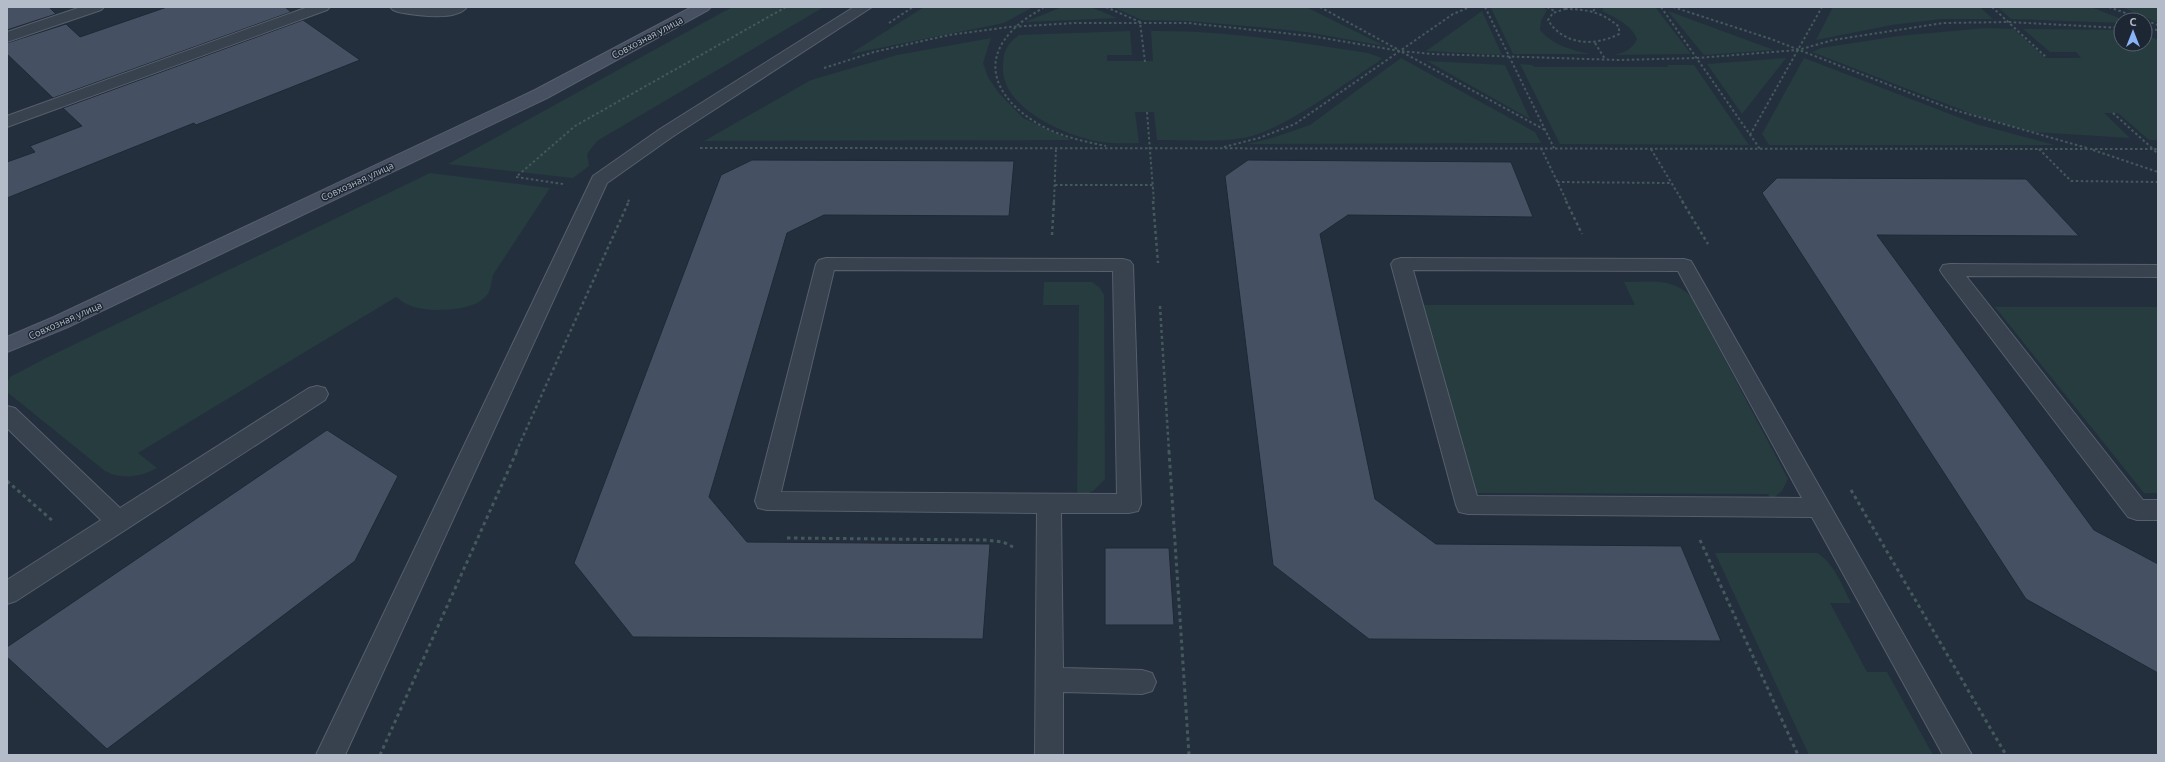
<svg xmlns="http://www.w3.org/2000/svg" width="2165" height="762" viewBox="0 0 2165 762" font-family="Ubuntu,sans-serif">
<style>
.green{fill:#263c3f}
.building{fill:#455162;stroke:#1f2835}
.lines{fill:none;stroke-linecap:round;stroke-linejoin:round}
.service-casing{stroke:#565f6c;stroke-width:2}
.minor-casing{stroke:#565f6c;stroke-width:2}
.secondary-casing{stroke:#565f6c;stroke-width:2}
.path-far2{stroke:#44595c;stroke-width:2;stroke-dasharray:2.5 2.5;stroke-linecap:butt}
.path-far1{stroke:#44595c;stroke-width:2.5;stroke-dasharray:3 3;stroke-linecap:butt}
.path{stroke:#44595c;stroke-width:3;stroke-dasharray:3.5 3.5;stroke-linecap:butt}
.service{fill:#38414e;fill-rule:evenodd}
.minor{fill:#38414e;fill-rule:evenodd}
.secondary{fill:#465061;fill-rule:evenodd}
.labels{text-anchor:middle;stroke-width:3;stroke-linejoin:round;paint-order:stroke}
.street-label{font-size:10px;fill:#b4bcc9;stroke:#1d2633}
</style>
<rect width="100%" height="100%" fill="#242f3e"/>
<g class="green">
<path d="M732,7h92l-227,134 -10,13 2,12 -16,12 -125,-14z"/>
<path d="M924,7h109l-29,16 -154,31z"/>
<path d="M1062,7h29l26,11 -92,4z"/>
<path d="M1113,7h193l79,39 -79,-14 -48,-5 -70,-6 -46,-1z"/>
<path d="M1542,7l5,3 -6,11 -1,9c13,15 31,20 50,24h-77l-22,-46z"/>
<path d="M1604,7l52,1 35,46 -77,1c11,-3 18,-5 23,-16 -6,-15 -22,-21 -35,-28z"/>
<path d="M1833,7h147l13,12h-52l-49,6 -76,15z"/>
<path d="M1998,7h93l33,13h-3v3l-110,-4z"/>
<path d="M2122,7h36v16z"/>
<path d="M1482,11l20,44 -76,-4z"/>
<path d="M1668,11l106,39 -70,5z"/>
<path d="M1986,28l28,1 31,29h36l-5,-6h-26l-27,-23 98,1v14h24v-10l13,6v100h-9l-31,-27h-14l26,25 -98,-6 -52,-15 -168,-65 9,-4 77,-12z"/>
<path d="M1130,31l2,24h-25v6h46l-2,-30c72,-1 145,11 217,22l14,5 -4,4c-36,23 -86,62 -126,74 -22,7 -70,4 -95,4l-3,-28h-19l4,31c-12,0 -25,1 -37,-1 -35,-5 -102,-34 -99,-76 0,-14 4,-23 16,-31z"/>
<path d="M991,38l-8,25 5,14 10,15 25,26 48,22 -367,1 107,-61 86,-25z"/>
<path d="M1401,58l134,74 6,11 -294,1 25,-6 38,-13z"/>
<path d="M1786,58l-44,56 -35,-50z"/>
<path d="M1804,58l172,66 79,21h-286l-7,-11z"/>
<path d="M1427,61l78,4 25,54z"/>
<path d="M1520,64l12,1 2,2h134l-1,-2h27l55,80 -189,-1z"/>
<path d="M430,173l120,15 -57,87c-2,8 -2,18 -9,23 -14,14 -58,15 -75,7 -5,-1 -9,-6 -13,-8l-258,156 19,15c-16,9 -35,12 -52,3l-98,-79v-9l3,-6 36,-19z"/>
<path d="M1044,282h48l8,6 4,7 1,184 -12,12 -16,8 2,-194h-36z"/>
<path d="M1624,282c25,0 47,-5 67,14l97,183 -6,12 -11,9 -3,-6 -292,-1 -55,-188h214z"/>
<path d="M1995,307h163v186h-14z"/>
<path d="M1715,553h102c17,10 25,32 34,50h-21l37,69h20l46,83h-124z"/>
</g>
<g class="building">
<path d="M7,7h42l7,7 -49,16z"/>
<path d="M167,7h118l6,5 -238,86 -46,-44v-11l59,-19 14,13z"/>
<path d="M303,20l57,40 -164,65 -2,-2 -187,75v-36l28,-10 -5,-6 52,-20 -19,-18z"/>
<path d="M752,160l262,1 -5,55 -185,-1 -37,18 -78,264 38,45 243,2 -7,95 -350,-2 -59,-74 147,-388z"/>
<path d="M1248,160l263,2 22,55 -185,-2 -28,19 55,265 61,45 245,2 40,95 -352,-2 -96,-74 -48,-389z"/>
<path d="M1777,178l249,1 53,57 -202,-1 217,295 64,34v109l-132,-74 -264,-406z"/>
<path d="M327,430l71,46 -43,85 -248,188 -100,-92v-10z"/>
<path d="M1105,548h64l5,77h-69z"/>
</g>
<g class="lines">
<g class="service-casing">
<g id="service">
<path d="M81,7h23l-3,3 -94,32v-10z"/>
<path d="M308,7h22l-3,3 -320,117v-11z"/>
<path d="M390,7h77c-11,15 -53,8 -69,5l-5,-2z"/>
<path d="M826,258l297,1 7,2 3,4 8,239 -3,7 -9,2h-68l2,155 79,2 10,3 4,9 -4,9 -10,3 -79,-2v63h-28l2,-242 -270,-3 -9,-2 -3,-7 61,-237 3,-4zM834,270l279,1 4,223 -336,-2z"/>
<path d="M1401,258l283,1 7,2 281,494h-29l-131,-238 -344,-3 -9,-2 -3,-7 -65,-241 3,-4zM1413,270l265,1 124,227 -325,-2z"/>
<path d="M1950,264l208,1v12l-192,-1 177,224h15v20h-21l-9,-3 -185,-242 -3,-5 3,-5z"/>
<path d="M317,386l8,2 3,6 -3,6 -309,201 -9,3v-24l94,-60 -94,-92v-22l8,2 105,100 189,-120z"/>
</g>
</g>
<g class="minor-casing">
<path id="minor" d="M854,7h18l-200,130 -65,46 -262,572h-29l277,-579 67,-47z"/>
</g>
<g class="secondary-casing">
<path id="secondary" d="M692,7h19l-3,3 -161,88 -479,229 -61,25v-15l47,-20 481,-227z"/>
</g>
<g class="path-far2">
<path d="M1044,7c-12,8 -25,15 -34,26 -36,40 1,79 40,97 18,8 37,12 56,16"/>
<path d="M1106,7l34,15 5,40"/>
<path d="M1320,7l77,42"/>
<path d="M1485,7l69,141"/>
<path d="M1547,7l9,5"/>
<path d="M1661,7l99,142"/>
<path d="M1673,7l98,32 180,70 136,39"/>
<path d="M1992,7l55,51"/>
<path d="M2109,7l49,18"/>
<path d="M1565,9c21,0 38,3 54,18v7c-25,13 -56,11 -71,-14l5,-7z"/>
<path d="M1593,11l4,-4"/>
<path d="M889,23l24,-16"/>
<path d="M2145,29l13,1"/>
<path d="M1595,43l10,16"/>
<path d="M1402,52l143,78"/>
<path d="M824,68l50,-16 75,-17 60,-8 66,-4h113l123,13 89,15 32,3 187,6 78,-2 101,-8 35,-10 110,-17 66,-1 112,6"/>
<path d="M1147,112l7,90"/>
<path d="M2113,113l40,36h5"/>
<path d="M1750,135l72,-128"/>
<path d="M1224,147l35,-9 36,-14 158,-110 17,-7"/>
<path d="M700,148l1453,1 5,5"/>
<path d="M1541,148l26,54"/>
<path d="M1651,149l32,53"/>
<path d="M2039,149l32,32 87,1"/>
<path d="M2093,150l65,22"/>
<path d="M1557,182l114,1"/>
<path d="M563,184l-47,-7 59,-51 211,-119"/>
<path d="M1055,185h98"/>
<path d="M628,202l2,-4"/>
<path d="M1054,202l2,-54"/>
</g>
<g class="path-far1">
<path d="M1153,201l5,62"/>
<path d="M1566,201l16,33"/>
<path d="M1682,201l26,43"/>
<path d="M1052,235l2,-34"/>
<path d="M1160,306l9,146"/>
<path d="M516,452l113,-251"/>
</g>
<g class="path">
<path d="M1169,451l20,304"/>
<path d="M7,481l47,41"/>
<path d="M1851,490l155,265"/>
<path d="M787,538l198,2 18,2 10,5"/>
<path d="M1700,540l98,215"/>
<path d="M380,755l137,-304"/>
</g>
<use href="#service" class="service"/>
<use href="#minor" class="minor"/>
<use href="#secondary" class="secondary"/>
</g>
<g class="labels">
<g class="street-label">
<text transform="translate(647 37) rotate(-28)" y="4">Совхозная улица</text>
<text transform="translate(357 181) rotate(-25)" y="4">Совхозная улица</text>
<text transform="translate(65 320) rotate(-24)" y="4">Совхозная улица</text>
</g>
</g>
<rect width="2165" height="762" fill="none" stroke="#b4bcc9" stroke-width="16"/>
<g transform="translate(2133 32)"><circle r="19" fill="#1d2633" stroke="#59626f"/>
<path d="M0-3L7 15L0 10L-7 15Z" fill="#8ab4f8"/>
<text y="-6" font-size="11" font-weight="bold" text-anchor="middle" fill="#b4bcc9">С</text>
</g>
</svg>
